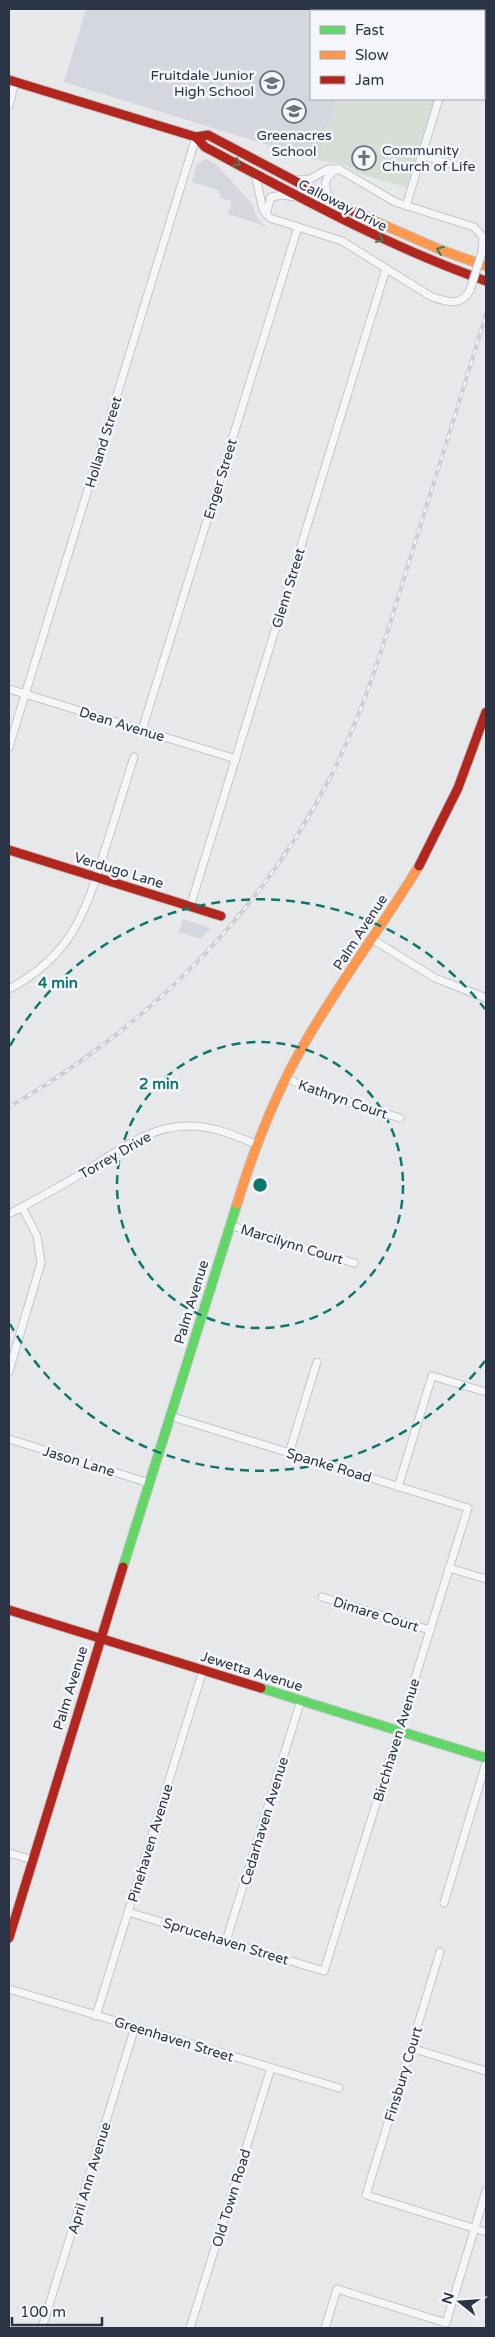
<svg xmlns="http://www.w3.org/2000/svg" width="495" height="2337" viewBox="0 0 495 2337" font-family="'Varela Round',sans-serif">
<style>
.built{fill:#d4d7dd}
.green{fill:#d6ded6}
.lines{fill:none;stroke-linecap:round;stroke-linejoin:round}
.street-casing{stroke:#c4c6c8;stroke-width:9}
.fast-casing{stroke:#c4c6c8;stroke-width:11}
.slow-casing{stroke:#c4c6c8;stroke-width:11}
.jam-casing{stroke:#c4c6c8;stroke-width:11}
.street{stroke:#f5f6f7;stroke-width:7}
.fast{stroke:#63d668;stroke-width:9}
.slow{stroke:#ff974d;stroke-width:9}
.jam{stroke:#b3261e;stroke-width:9}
.rail-casing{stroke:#cecfd2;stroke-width:4}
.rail{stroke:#f4f6f9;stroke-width:2;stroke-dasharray:5.5;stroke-linecap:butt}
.street-bridge-casing{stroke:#c4c6c8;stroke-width:9;stroke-linecap:butt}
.street-bridge{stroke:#f5f6f7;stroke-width:7}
.oneway{stroke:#447d55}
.ring{fill:none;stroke:#0f766e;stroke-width:2.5;stroke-dasharray:9 6}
.labels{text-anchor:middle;stroke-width:5;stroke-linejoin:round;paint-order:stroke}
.poi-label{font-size:14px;fill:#2b3445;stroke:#f4f6f9;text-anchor:end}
.street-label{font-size:14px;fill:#2b3445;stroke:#f4f6f9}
.centre{fill:#0f766e;stroke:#f4f6f9;stroke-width:2.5}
.ring-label{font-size:15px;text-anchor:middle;font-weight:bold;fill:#0f766e;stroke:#f4f6f9;stroke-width:5;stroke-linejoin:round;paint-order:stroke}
</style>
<rect width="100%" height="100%" fill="#e6e8ea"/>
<g class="built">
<path d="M86,9h278l-1,2h-52v88h25l-19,61 -253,-78z"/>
<path d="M206,159l10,5 37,41 2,9 4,7 9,6 -40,-13 4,-13 -11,-3 -3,-8 -26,-8 5,-18z"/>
<path d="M183,919l28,9 -10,11 -22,-7z"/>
</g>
<g class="green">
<path d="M364,9h99l-1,2h-99z"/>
<path d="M336,99h101l-26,90 -53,-16 -15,-9 -26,-4z"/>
</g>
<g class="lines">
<g class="street-casing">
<g id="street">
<path d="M467,9l7,2"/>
<path d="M484,14l2,1"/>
<path d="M484,94h2"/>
<path d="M9,105l6,-23"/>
<path d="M421,155l42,13"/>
<path d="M339,169l56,33 79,25 9,10 -1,15"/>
<path d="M255,173l8,37 7,8 72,23 90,56c16,5 29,10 38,-7"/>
<path d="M297,180l13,-1 18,-10h11c-15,7 -17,16 -9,29"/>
<path d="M406,206l33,-107"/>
<path d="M266,214l5,-17 12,-2 12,2"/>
<path d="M9,689l227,70"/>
<path d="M142,730l156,-503"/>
<path d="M9,747l187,-610"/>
<path d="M190,907l196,-638"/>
<path d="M372,939l63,39 51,20"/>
<path d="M9,989c62,-33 77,-76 96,-140 10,-30 19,-61 29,-92"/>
<path d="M286,1078l28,13 86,27"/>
<path d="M9,1214c24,-13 47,-25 70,-39 34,-20 66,-48 107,-49 25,-1 47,9 70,18"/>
<path d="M229,1225l125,38"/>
<path d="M9,1371l32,-108 -4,-27 -15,-29"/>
<path d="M9,1439l140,44"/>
<path d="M289,1453l28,-91"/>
<path d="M398,1487l34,-111 54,16"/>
<path d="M449,1568l37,11"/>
<path d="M322,1597l108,33"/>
<path d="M9,1853l24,7"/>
<path d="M444,1903l42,-140"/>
<path d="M128,1912l196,59 144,-463 -298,-92"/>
<path d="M226,1941l75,-241"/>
<path d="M440,1952l-74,243 120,37"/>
<path d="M9,1989l330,99"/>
<path d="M96,2016l107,-346"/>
<path d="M411,2048l75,23"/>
<path d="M42,2328l93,-301"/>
<path d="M190,2328l81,-260"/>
<path d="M325,2328l12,-39 109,34 40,-132"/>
</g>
</g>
<g class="fast-casing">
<g id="fast">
<path d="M123,1567l114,-363"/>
<path d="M261,1688l225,70"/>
</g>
</g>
<g class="slow-casing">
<g id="slow">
<path d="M354,212l87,38 45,16"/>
<path d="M237,1204c17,-55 37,-108 66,-158 35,-62 79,-119 116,-180"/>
</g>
</g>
<g class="jam-casing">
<g id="jam">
<path d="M9,80l187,57 12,-2 146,77"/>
<path d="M196,137l9,10c92,49 182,99 281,134"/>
<path d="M9,850l212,66"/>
<path d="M419,866l39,-78 28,-76"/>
<path d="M9,1610l252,78"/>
<path d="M9,1938l114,-371"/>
</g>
</g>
<use href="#street" class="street"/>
<use href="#fast" class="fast"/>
<use href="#slow" class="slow"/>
<use href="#jam" class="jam"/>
<g class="rail-casing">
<path id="rail" d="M9,1107c137,-79 251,-191 323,-333 34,-68 55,-140 77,-212 26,-83 52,-165 77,-248"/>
</g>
<use href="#rail" class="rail"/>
<g class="street-bridge-casing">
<path id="street-bridge" d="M470,290l12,-38"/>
</g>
<use href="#street-bridge" class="street-bridge"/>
</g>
<defs><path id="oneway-chevron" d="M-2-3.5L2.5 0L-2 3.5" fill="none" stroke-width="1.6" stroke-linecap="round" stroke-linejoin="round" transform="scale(1.25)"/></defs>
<g class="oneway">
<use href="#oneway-chevron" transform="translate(237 163) rotate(27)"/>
<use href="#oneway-chevron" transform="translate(380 239) rotate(25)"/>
<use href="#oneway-chevron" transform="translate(440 250) rotate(-159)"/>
</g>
<g class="ring">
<circle cx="260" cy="1185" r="143"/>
<path d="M485 1361A286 286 0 0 1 10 1324M10 1046A286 286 0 0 1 485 1009"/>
</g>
<defs>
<g id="school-ring" transform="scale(1.25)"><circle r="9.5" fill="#f4f6f9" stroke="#6c737f" stroke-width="1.5"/><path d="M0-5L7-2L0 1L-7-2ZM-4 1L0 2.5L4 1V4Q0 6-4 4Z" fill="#6c737f"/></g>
<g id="church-ring" transform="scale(1.25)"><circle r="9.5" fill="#f4f6f9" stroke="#6c737f" stroke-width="1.5"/><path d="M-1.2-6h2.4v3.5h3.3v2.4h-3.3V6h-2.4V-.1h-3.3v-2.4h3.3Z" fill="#6c737f"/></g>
</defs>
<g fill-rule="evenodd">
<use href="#school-ring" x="272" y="83"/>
<use href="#school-ring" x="294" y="111"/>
<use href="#church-ring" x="364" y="158"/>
</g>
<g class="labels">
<g class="poi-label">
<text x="254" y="80">Fruitdale Junior<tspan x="254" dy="16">High School</tspan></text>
<text x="294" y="140" text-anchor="middle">Greenacres<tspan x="294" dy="16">School</tspan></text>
<text x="382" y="155" text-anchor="start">Community<tspan x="382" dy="16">Church of Life</tspan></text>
</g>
<g class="street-label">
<text transform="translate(343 205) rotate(27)" y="5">Calloway Drive</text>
<text transform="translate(103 442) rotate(-73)" y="5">Holland Street</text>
<text transform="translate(220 479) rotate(-73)" y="5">Enger Street</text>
<text transform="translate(288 588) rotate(-73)" y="5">Glenn Street</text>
<text transform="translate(122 724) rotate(17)" y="5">Dean Avenue</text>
<text transform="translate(119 870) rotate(17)" y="5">Verdugo Lane</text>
<text transform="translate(360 932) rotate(-57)" y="5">Palm Avenue</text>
<text transform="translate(343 1099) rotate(19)" y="5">Kathryn Court</text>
<text transform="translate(115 1155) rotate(-30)" y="5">Torrey Drive</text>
<text transform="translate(292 1244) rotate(17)" y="5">Marcilynn Court</text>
<text transform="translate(191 1302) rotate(-73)" y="5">Palm Avenue</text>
<text transform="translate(79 1461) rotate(17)" y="5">Jason Lane</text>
<text transform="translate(329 1465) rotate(17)" y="5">Spanke Road</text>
<text transform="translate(376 1614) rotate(17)" y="5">Dimare Court</text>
<text transform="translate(252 1671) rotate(17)" y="5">Jewetta Avenue</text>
<text transform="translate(70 1688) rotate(-73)" y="5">Palm Avenue</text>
<text transform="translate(396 1740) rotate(-73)" y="5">Birchhaven Avenue</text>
<text transform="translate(264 1821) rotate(-73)" y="5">Cedarhaven Avenue</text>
<text transform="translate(150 1843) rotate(-73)" y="5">Pinehaven Avenue</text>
<text transform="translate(226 1941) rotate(17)" y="5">Sprucehaven Street</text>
<text transform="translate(174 2039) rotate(17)" y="5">Greenhaven Street</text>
<text transform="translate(403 2074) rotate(-73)" y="5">Finsbury Court</text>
<text transform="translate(89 2178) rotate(-73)" y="5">April Ann Avenue</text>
<text transform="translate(231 2198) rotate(-73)" y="5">Old Town Road</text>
</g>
</g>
<circle cx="260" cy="1185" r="8" class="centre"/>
<g class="ring-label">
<text x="58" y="988">4 min</text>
<text x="159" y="1089">2 min</text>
</g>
<rect width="495" height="2337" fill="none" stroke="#2b3445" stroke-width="20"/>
<rect x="310" y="10" width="175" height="90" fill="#f4f6f9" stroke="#a4a8b1"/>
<rect x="320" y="26" width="25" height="8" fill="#63d668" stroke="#a4a8b1"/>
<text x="355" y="35" font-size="15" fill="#2b3445">Fast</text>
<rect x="320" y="51" width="25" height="8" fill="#ff974d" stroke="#a4a8b1"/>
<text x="355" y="60" font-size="15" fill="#2b3445">Slow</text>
<rect x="320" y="76" width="25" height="8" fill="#b3261e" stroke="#a4a8b1"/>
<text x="355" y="85" font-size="15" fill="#2b3445">Jam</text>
<g transform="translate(460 2302) rotate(287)" stroke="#f4f6f9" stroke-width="4" paint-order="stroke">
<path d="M0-4L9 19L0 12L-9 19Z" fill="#2b3445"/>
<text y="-8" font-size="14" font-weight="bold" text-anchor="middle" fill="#2b3445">N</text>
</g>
<path d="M12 2317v8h90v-8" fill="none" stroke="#2b3445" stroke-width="2.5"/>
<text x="20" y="2317" font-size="15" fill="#2b3445" stroke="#f4f6f9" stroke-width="4" paint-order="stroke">100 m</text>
</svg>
